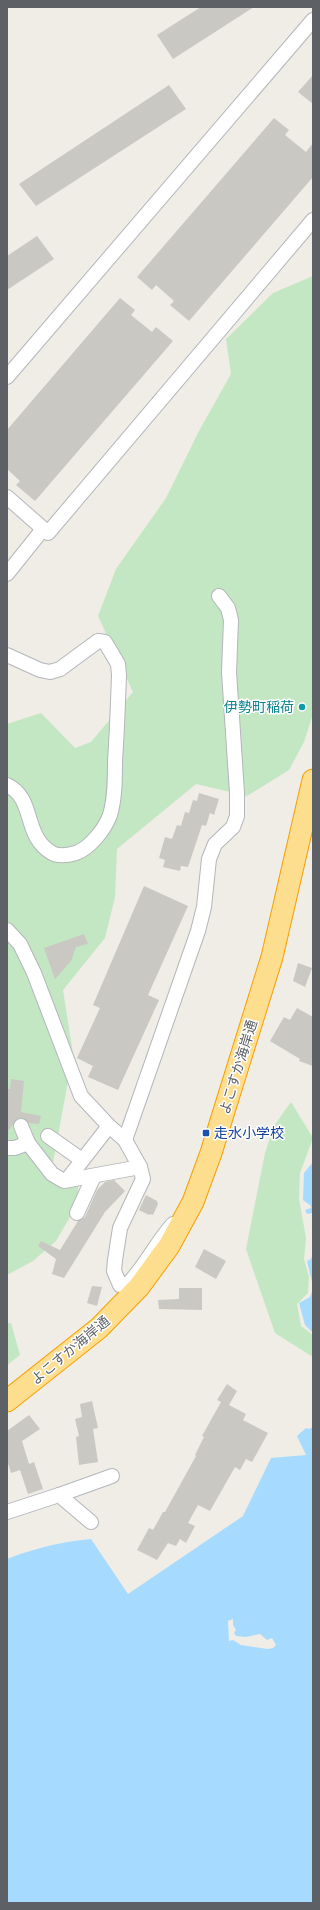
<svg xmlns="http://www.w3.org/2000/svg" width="320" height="1910" viewBox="0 0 320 1910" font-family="'Golos Text','Noto Sans JP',sans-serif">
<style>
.green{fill:#c3e7c2}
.water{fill:#a6dbff;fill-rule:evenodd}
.building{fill:#cac8c2}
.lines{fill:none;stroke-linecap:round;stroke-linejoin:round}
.minor-casing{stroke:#b3b6ba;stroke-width:16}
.highway-casing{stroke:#f5a000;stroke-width:23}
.minor{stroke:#fff;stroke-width:14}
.highway{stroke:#fddd8e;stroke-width:21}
.culture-dot{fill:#0f9aa8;stroke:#fff;stroke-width:1.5}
.transit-dot{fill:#1a4fb4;stroke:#fff;stroke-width:1.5}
.labels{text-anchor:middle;stroke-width:3;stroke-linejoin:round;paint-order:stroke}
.culture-label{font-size:14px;fill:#0d838f;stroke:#fff;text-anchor:end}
.street-label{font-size:14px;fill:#5d6166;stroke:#fff}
.transit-label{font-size:14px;fill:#164399;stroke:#fff;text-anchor:start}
</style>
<rect width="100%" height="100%" fill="#efede5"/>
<g class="green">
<path d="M313,276v438l-9,28 -15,28 -42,26 -51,-12 -79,65 -2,48 -10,41 -42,52 10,64 -21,114 26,17v18l-22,38 -23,20 -26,14v-551l34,-11 34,35 16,-6 42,-50 -35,-76 18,-47 50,-71 33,-67 32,-57 -5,-35 47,-46z"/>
<path d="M291,1102l22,36 -13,35 -1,26 7,39 -2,21 5,18 -1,16 -11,11 4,22 12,9v22l-38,-24 -29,-84 19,-96 9,-27z"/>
<path d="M7,1323h4l9,32 -13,10z"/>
</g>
<g class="water">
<path d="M313,1162v51l-6,1 -2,-4 6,-2v-2l-8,-6 1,-27z"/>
<path d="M313,1252v34l-6,-25 4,-2z"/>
<path d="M313,1289v44l-8,-8 -6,-22 11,-6z"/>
<path d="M313,1427v476h-306v-344c28,-11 54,-17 84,-20l37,55 115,-78 28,-58 35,-3 -9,-19 9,-8 3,1zM233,1619v6l3,5 -2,3 2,3 10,1 14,-3 7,6 5,-2 4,7 -3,3 -5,1 -27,-4 -8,-5 -4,1 -1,-20z"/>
</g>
<g class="building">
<path d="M201,7h53l-81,52 -16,-24z"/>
<path d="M313,75v29l-15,-12z"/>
<path d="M169,85l17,24 -150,97 -17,-22z"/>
<path d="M274,118l15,12 -4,5 21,17 7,-9v34l-124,144 -19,-16 4,-4 -18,-16 -4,5 -15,-13z"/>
<path d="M37,236l17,23 -47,31v-34z"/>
<path d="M120,298l15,12 -4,5 21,17 4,-5 17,14 -138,160 -19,-16 4,-4 -13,-12v-39z"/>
<path d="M199,793l20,6 -5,16 -4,-2 -4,13 -4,-1 -14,42 -7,-1 -1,5 -17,-4 2,-7 -6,-2 6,-21 7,2 5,-14 4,1 4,-14 4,1 4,-13 4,1z"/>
<path d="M144,886l44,20 -40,89 11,5 -41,90 -30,-13 5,-11 -16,-8 23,-50 -7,-3z"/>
<path d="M84,934l4,10 -12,3 -5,14 -16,18 -11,-31z"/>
<path d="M298,963l14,5 -7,19 -12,-6z"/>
<path d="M297,1008l16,9v49l-14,-5 1,-2 -30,-18 14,-24 6,3z"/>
<path d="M11,1079l13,2 -3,31 20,4 -2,8 -10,-1 -6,-5h-5l-11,14v-43h3z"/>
<path d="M114,1180l11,11 -20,21 -41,66 -12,-4 4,-15 -18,-13 3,-5 19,9 18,-29 7,-4 12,-27 8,-8z"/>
<path d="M146,1195l11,6 1,3 -5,11 -3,-1 -1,1 -10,-5z"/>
<path d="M204,1249l22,12 -10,18 -21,-12z"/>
<path d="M92,1286l10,1 -5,19 -10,-3z"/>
<path d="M179,1288h23v22l-43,-1 -1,-9 21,-1z"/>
<path d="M227,1384l10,7 -8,14 17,9 -3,6 25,13 -16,29 -6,-3 -6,11 -5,-3 -25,44 -12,-6 -10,18 7,3 -9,17 -6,-4 -4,7 -8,-3 -11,17 -20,-10 12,-22 4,2 10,-18h2l31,-56 -1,-1 9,-18 -2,-1 19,-34 -4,-2z"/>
<path d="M92,1401l6,27 -5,1 5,33 -19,3 -3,-28 3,-1 -4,-17 7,-2 -2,-13z"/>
<path d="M29,1415l11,14 -18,12 7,23 5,-2 9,27 -15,5 -8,-24 -9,3 -4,-13v-29z"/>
</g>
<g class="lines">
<g class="minor-casing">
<g id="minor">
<path d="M7,377l306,-357"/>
<path d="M7,497l41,36 265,-313"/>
<path d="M7,574l36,-45"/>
<path d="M7,655l33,15 10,2 10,-3 38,-28 7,1 13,22 1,11c-1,29 -2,57 -4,86 0,17 0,37 -5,54 -5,14 -20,33 -34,38 -7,2 -17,4 -24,0 -30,-18 -16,-54 -45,-68"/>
<path d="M7,930l13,14 14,29 47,123 28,30 16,14 15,27 3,12 -23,49 -5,32 -1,11 6,14h7c18,-18 29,-42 46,-61"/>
<path d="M21,1126l7,17"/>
<path d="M48,1136l34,24"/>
<path d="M125,1140l73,-209 6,-24 5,-48 6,-15 18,-17 4,-11v-23l-8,-121 2,-52 -3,-12 -9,-12"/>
<path d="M7,1148h8l13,-5 24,31 12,7 76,-14"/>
<path d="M67,1180l42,-54"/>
<path d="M77,1213l17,-37"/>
<path d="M59,1495l53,-19"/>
<path d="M7,1512l52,-17 32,27"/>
</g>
</g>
<g class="highway-casing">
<path id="highway" d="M7,1401l92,-73 40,-41 30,-41 24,-44 18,-49 61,-196 41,-177"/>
</g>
<use href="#minor" class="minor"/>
<use href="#highway" class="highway"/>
</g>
<circle class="culture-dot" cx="302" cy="707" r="4"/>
<rect class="transit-dot" x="202" y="1129" width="8" height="8" rx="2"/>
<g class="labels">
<g class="culture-label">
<text x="294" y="712">伊勢町稲荷</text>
</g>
<g class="street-label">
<text transform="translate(238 1067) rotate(-73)" y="5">よこすか海岸通</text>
<text transform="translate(70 1350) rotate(-40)" y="5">よこすか海岸通</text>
</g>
<g class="transit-label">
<text x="214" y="1138">走水小学校</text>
</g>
</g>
<rect width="320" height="1910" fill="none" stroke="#5d6166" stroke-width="16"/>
</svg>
